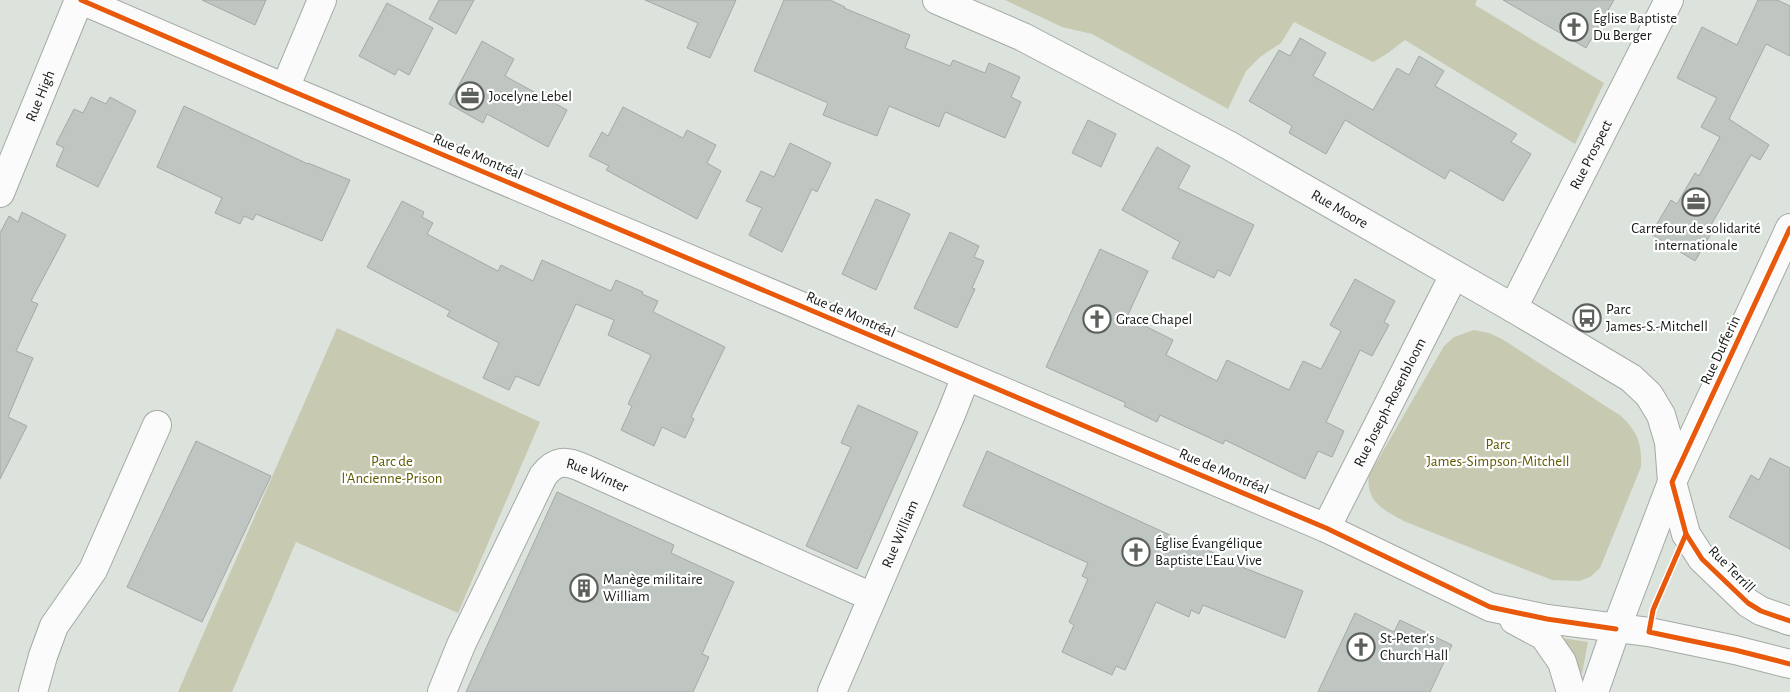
<svg xmlns="http://www.w3.org/2000/svg" width="1790" height="692" viewBox="0 0 1790 692" font-family="'Alegreya Sans',sans-serif">
<style>
.green{fill:#c8c9b1}
.building{fill:#bfc6c2;stroke:#a3a9a5}
.lines{fill:none;stroke-linecap:round;stroke-linejoin:round}
.minor-casing{stroke:#a4a9a4;stroke-width:30}
.minor{stroke:#fafbfa;stroke-width:28}
.cycleway-casing{stroke:#fff;stroke-width:8}
.cycleway{stroke:#e8590c;stroke-width:5}
.labels{text-anchor:middle;stroke-width:4.5;stroke-linejoin:round;paint-order:stroke}
.poi-label{font-size:15px;fill:#171b17;stroke:#fff;text-anchor:start}
.street-label{font-size:15px;fill:#171b17;stroke:#fff}
.park-label{font-size:15px;fill:#625a00;stroke:#fff}
</style>
<rect width="100%" height="100%" fill="#dce3dd"/>
<g class="green">
<path d="M1005,0h472l-2,5 129,78 -29,61 -170,-104 -17,13 -15,9 -79,-40 -13,21 -21,14 -14,14 -18,38 -136,-75 -30,-7z"/>
<path d="M337,328l203,94 -82,191 -162,-71 -64,150h-54z"/>
<path d="M1474,330l15,3 13,6 119,77c17,16 21,28 20,51l-41,101 -10,9 -11,4 -27,-1 -146,-58c-21,-11 -41,-20 -37,-47l75,-129 10,-9z"/>
<path d="M1562,638l26,4 -6,32z"/>
</g>
<g class="building">
<path d="M202,0h64l-11,25z"/>
<path d="M439,0h35l-18,34 -27,-15z"/>
<path d="M645,0h91l-26,58 -23,-10 11,-25z"/>
<path d="M784,0h46l15,7 -1,1 66,27 -5,13 45,18 3,-6 32,13 4,-10 31,14 -9,20 10,5 -16,36 -60,-26 -6,15 -50,-21 -12,30 -54,-21 5,-12 -74,-32z"/>
<path d="M1503,0h111l-28,48z"/>
<path d="M1758,0h19l13,6v50l-24,-12 -37,75 40,26 -9,15 -9,-5 -40,70 4,2 -20,34 -44,-27 20,-34 6,4 18,-31 4,3 21,-39 -19,-10 16,-29 -40,-20 25,-51 35,18z"/>
<path d="M387,3l46,25 -24,47 -11,-6 -3,6 -36,-19z"/>
<path d="M1300,38l26,15 -13,23 60,34 24,-42 12,7 10,-19 25,15 -9,15 82,48 -6,8 20,12 -28,47 -53,-31 -5,9 -100,-59 -19,34 -37,-21 3,-7 -43,-25 30,-51 11,6z"/>
<path d="M482,41l32,18 -9,17 62,34 -19,37 -61,-33 -4,9 -34,-19z"/>
<path d="M91,97l15,7 4,-7 26,14 -38,76 -42,-21 8,-18 -8,-4 18,-35 9,4z"/>
<path d="M184,106l124,58v-1l42,17 -28,61 -66,-27 -3,6 -9,-4 -4,8 -25,-11 7,-15 -65,-31z"/>
<path d="M623,107l60,31 4,-8 29,15 -9,18 14,8 -24,48 -91,-49 3,-4 -20,-10 13,-24 6,4z"/>
<path d="M1088,120l28,14 -15,33 -29,-14z"/>
<path d="M790,143l41,20 -14,29 -5,-3 -30,63 -33,-17 13,-27 -16,-7 15,-30 13,6z"/>
<path d="M1157,147l33,19 -12,22 76,37 -24,51 -12,-6 -4,8 -42,-20 8,-16 -58,-32z"/>
<path d="M876,199l34,15 -34,76 -34,-16z"/>
<path d="M402,201l22,11 -2,5 11,6 -6,11 71,37 3,-6 32,16 9,-21 69,31 5,-11 27,12 -1,2 16,7 -5,11 72,35 -34,70 3,2 -9,19 -23,-11 -8,19 -33,-16 11,-24 -4,-2 23,-49 -43,-20 6,-15 -38,-16 -37,82 -23,-10 -7,14 -26,-12 16,-35 -52,-27 3,-5 -83,-44z"/>
<path d="M22,212l44,23 -35,66 7,3 -22,47 17,7 -25,59 19,9 -27,53v-246l9,-17 9,6z"/>
<path d="M950,232l29,14 -5,11 10,4 -12,27 3,1 -18,39 -43,-20z"/>
<path d="M1100,249l48,22 -21,46 46,23 -7,15 51,26 10,-21 62,30 14,-29 18,8 20,-38 -11,-6 25,-46 40,22 -11,21 5,3 -17,31 -12,-6 -34,72 18,9 -12,26 -14,-6 -13,28 -80,-39 -2,4 -63,-29 -3,7 -33,-16 2,-3 -80,-36z"/>
<path d="M858,405l60,27 -61,137 -51,-23 45,-99 -10,-4z"/>
<path d="M196,441l75,35 -69,146 -75,-35z"/>
<path d="M987,451l198,91 1,-2 39,18 -1,2 79,31 -18,47 -82,-33 -4,9 -8,-4 -2,7 -33,-15 -31,68 -9,-4 -4,9 -50,-23 12,-27 -5,-3 19,-43 -6,-3 6,-13 -125,-57z"/>
<path d="M1770,458l20,10v81l-61,-32 22,-42 8,5z"/>
<path d="M557,492l117,53 -3,8 63,29 -32,72 7,3 -16,35h-227z"/>
<path d="M1355,613l39,19 6,-12 52,25 -22,47h-112z"/>
</g>
<g class="lines">
<g class="minor-casing">
<g id="minor">
<path d="M81,0l204,88 1041,440 164,79 57,12 102,13 86,18 55,14"/>
<path id="s1" d="M937,0l86,37 207,109 283,162 118,70 18,17 12,20 8,27 3,40 14,52 16,25 46,44 13,8 29,10"/>
<path d="M285,88l37,-88"/>
<path id="s2" d="M0,193l79,-193"/>
<path id="s3" d="M1513,308l156,-308"/>
<path id="s4" d="M1326,528l128,-253"/>
<path d="M1514,620l30,16 18,26 9,30"/>
<path d="M33,692l10,-36 11,-30 39,-56 64,-145"/>
<path id="s5" d="M442,692l19,-47 82,-169c12,-16 22,-16 40,-8l289,129"/>
<path id="s6" d="M832,692l120,-280 14,-36"/>
<path d="M1594,692l22,-63 56,-147 118,-254"/>
</g>
</g>
<use href="#minor" class="minor"/>
<g class="cycleway-casing">
<g id="cycleway">
<path d="M81,0l204,88 1041,440 164,79 57,12 69,10"/>
<path d="M1790,228l-118,254 14,52 16,25 46,44 13,8 29,10"/>
<path d="M1686,534l-33,76 -4,22 86,18 55,14"/>
</g>
</g>
<use href="#cycleway" class="cycleway"/>
</g>
<defs>
<g id="church-ring" transform="scale(1.4375)"><circle r="9.5" fill="#fff" stroke="#5c615c" stroke-width="1.5"/><path d="M-1.2-6h2.4v3.5h3.3v2.4h-3.3V6h-2.4V-.1h-3.3v-2.4h3.3Z" fill="#5c615c"/></g>
<g id="office-ring" transform="scale(1.4375)"><circle r="9.5" fill="#fff" stroke="#5c615c" stroke-width="1.5"/><path d="M-6-3h4V-5.5h4V-3h4V5H-6ZM-1-4.5V-3h2v-1.5ZM-6 0V1H6V0Z" fill="#5c615c"/></g>
<g id="bus-ring" transform="scale(1.4375)"><circle r="9.5" fill="#fff" stroke="#5c615c" stroke-width="1.5"/><path d="M-5-6H5V4H4V6H2V4H-2V6H-4V4H-5ZM-3.5-4V0h7V-4ZM-3.5 1.2v1.5H-2V1.2ZM2 1.2v1.5H3.5V1.2Z" fill="#5c615c"/></g>
<g id="building-ring" transform="scale(1.4375)"><circle r="9.5" fill="#fff" stroke="#5c615c" stroke-width="1.5"/><path d="M-4-6H4V6H1V3H-1V6H-4ZM-2.5-4.3h1.7v1.8h-1.7ZM.8-4.3h1.7v1.8H.8ZM-2.5-1h1.7V.8h-1.7ZM.8-1h1.7V.8H.8Z" fill="#5c615c"/></g>
</defs>
<g fill-rule="evenodd">
<use href="#church-ring" x="1574" y="27"/>
<use href="#office-ring" x="470" y="96"/>
<use href="#office-ring" x="1696" y="202"/>
<use href="#bus-ring" x="1587" y="318"/>
<use href="#church-ring" x="1097" y="319"/>
<use href="#church-ring" x="1136" y="552"/>
<use href="#building-ring" x="584" y="588"/>
<use href="#church-ring" x="1361" y="647"/>
</g>
<g class="labels">
<g class="poi-label">
<text x="1593" y="23">Église Baptiste<tspan x="1593" dy="17">Du Berger</tspan></text>
<text x="489" y="101">Jocelyne Lebel</text>
<text x="1696" y="233" text-anchor="middle">Carrefour de solidarité<tspan x="1696" dy="17">internationale</tspan></text>
<text x="1606" y="314">Parc<tspan x="1606" dy="17">James-S.-Mitchell</tspan></text>
<text x="1116" y="324">Grace Chapel</text>
<text x="1155" y="548">Église Évangélique<tspan x="1155" dy="17">Baptiste L'Eau Vive</tspan></text>
<text x="603" y="584">Manège militaire<tspan x="603" dy="17">William</tspan></text>
<text x="1380" y="643">St-Peter's<tspan x="1380" dy="17">Church Hall</tspan></text>
</g>
<g class="street-label">
<text dy="5" stroke="none"><textPath href="#s2" startOffset="105">Rue High</textPath></text>
<text dy="5" stroke="none"><textPath href="#s3" startOffset="172">Rue Prospect</textPath></text>
<text transform="translate(478 156) rotate(23)" y="5">Rue de Montréal</text>
<text dy="5" stroke="none"><textPath href="#s1" startOffset="454">Rue Moore</textPath></text>
<text transform="translate(851 314) rotate(23)" y="5">Rue de Montréal</text>
<text transform="translate(1720 350) rotate(-65)" y="5">Rue Dufferin</text>
<text dy="5" stroke="none"><textPath href="#s4" startOffset="141">Rue Joseph-Rosenbloom</textPath></text>
<text transform="translate(1224 471) rotate(23)" y="5">Rue de Montréal</text>
<text dy="5" stroke="none"><textPath href="#s5" startOffset="300">Rue Winter</textPath></text>
<text dy="5" stroke="none"><textPath href="#s6" startOffset="172">Rue William</textPath></text>
<text transform="translate(1732 569) rotate(45)" y="5">Rue Terrill</text>
</g>
<g class="park-label">
<text x="1498" y="449">Parc<tspan x="1498" dy="17">James-Simpson-Mitchell</tspan></text>
<text x="392" y="466">Parc de<tspan x="392" dy="17">l'Ancienne-Prison</tspan></text>
</g>
</g>
</svg>
